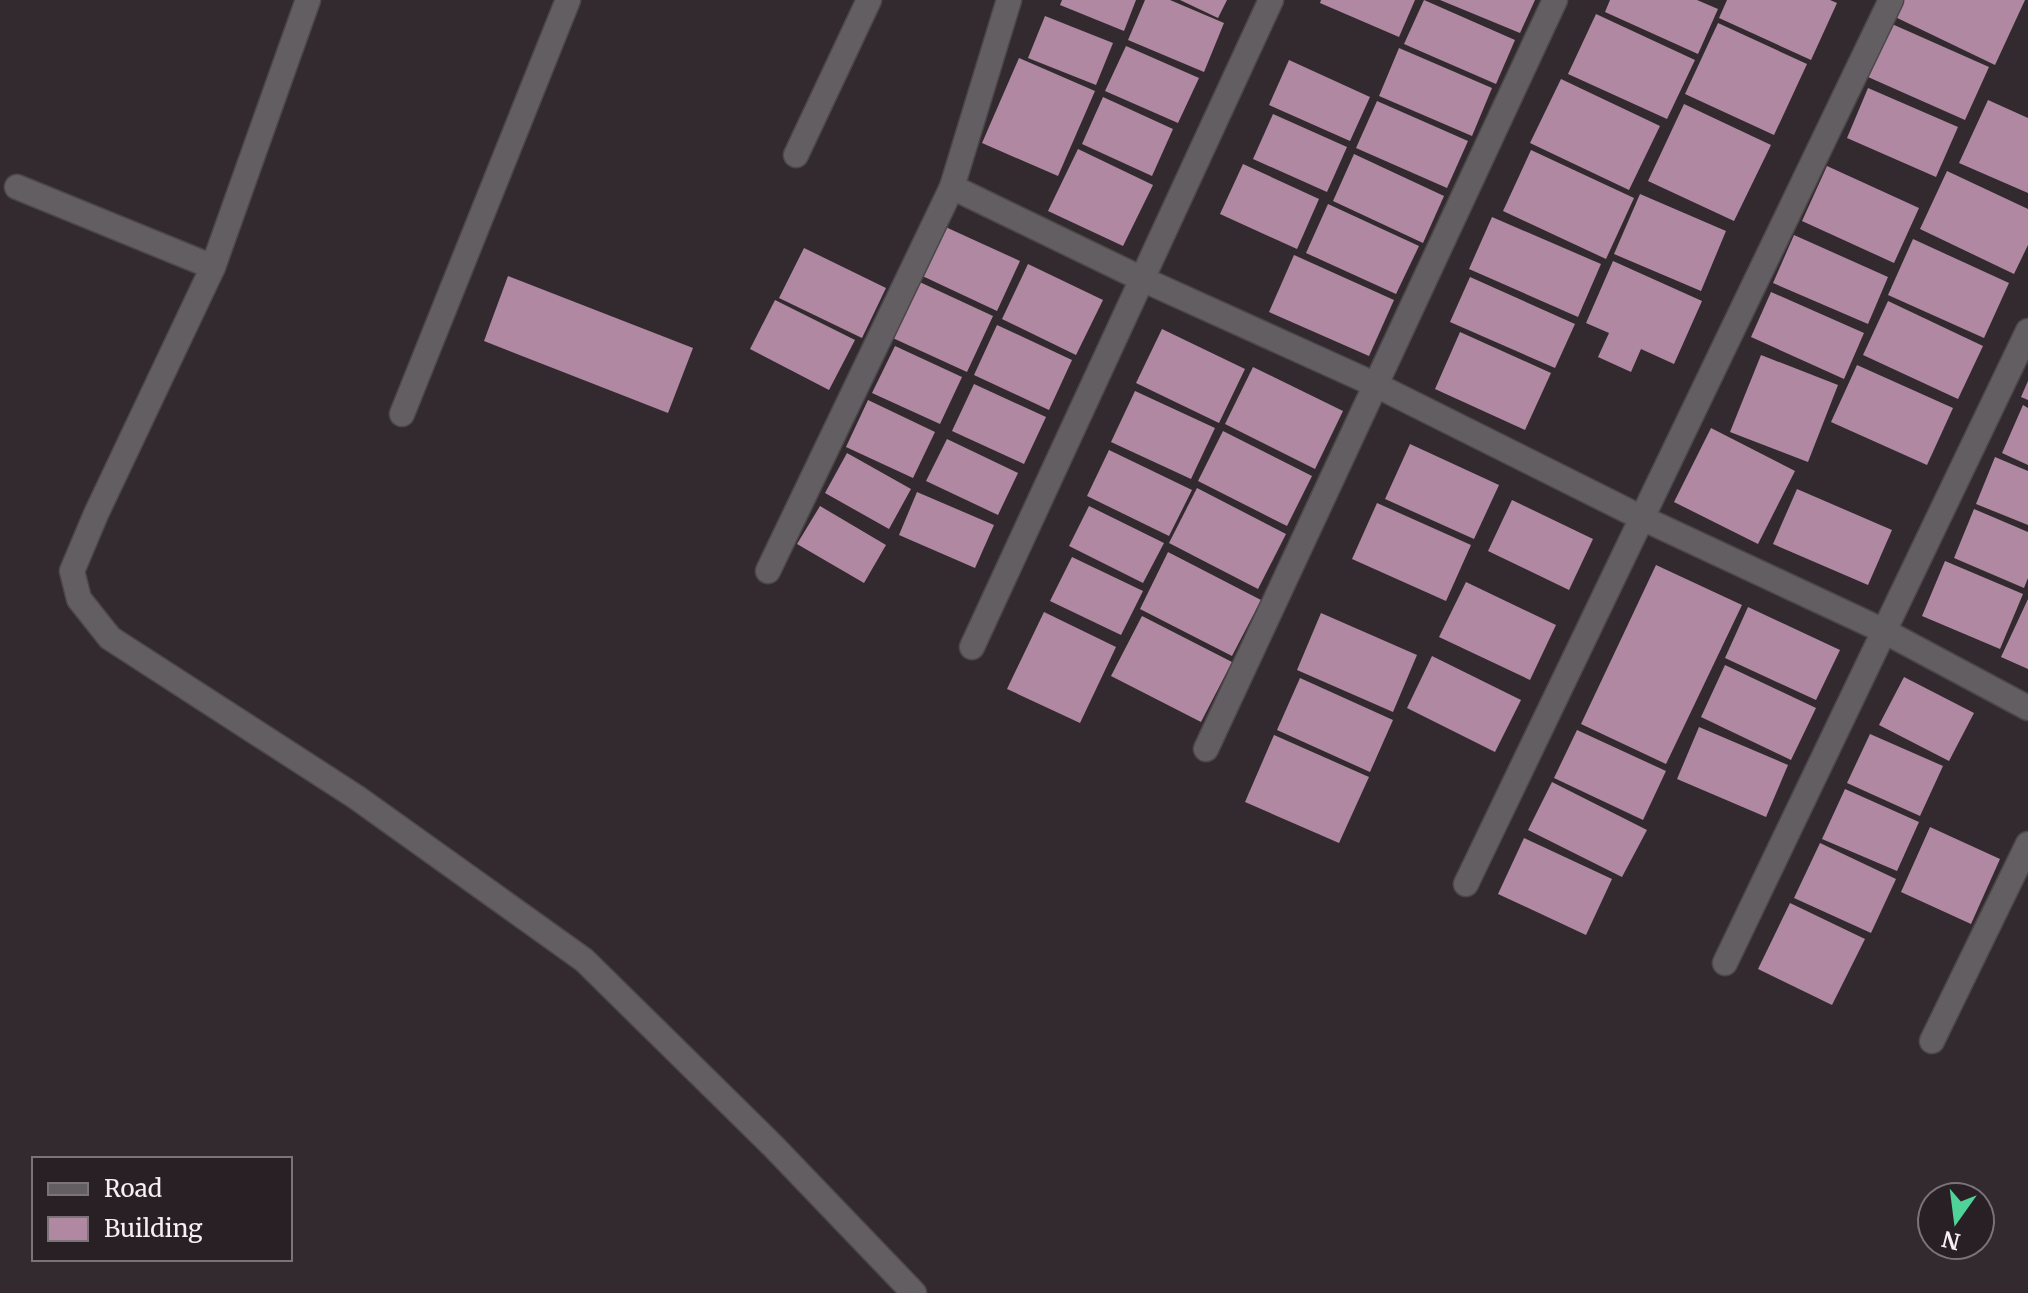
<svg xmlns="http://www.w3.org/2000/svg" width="2028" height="1293" viewBox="0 0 2028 1293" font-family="Merriweather,serif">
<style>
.building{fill:#b188a2}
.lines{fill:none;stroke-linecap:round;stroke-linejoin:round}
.street-casing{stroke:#4d464b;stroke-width:27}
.street{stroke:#625e61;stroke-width:24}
</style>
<rect width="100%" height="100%" fill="#322a2f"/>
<g class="building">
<path d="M1062,0h74l-12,31 -64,-26z"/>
<path d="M1145,0h25l54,23 -20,49 -76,-32z"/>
<path d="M1180,0h47l-9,18z"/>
<path d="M1321,0h94l-16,37 -79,-34z"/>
<path d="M1424,0l91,40 -19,44 -92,-40z"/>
<path d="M1440,0h95l-15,33z"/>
<path d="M1610,0h87l21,9 -20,45 -93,-42z"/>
<path d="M1727,0h103l7,3 -26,57 -92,-42z"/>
<path d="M1898,0h127l-30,65 -104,-50z"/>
<path d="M1596,14l99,46 -28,59 -99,-45z"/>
<path d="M1045,16l68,27 -17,42 -68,-27z"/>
<path d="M1718,23l89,41 -33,71 -89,-41z"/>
<path d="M1892,24l97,43 -24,53 -97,-43z"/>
<path d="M1126,46l73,32 -21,45 -73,-32z"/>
<path d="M1399,48l93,40 -20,48 -93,-40z"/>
<path d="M1019,58l76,33 -37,85 -76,-33z"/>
<path d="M1289,60l81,37 -20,44 -81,-36z"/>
<path d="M1561,79l99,47 -31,64 -99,-47z"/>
<path d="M1868,88l90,39 -22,50 -89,-39z"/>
<path d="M1103,97l70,32 -21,47 -70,-32z"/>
<path d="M1988,100l40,18v75l-69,-30z"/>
<path d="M1377,101l91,40 -21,47 -91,-40z"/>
<path d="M1684,104l87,41 -37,76 -86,-40z"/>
<path d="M1273,114l74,33 -20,45 -74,-33z"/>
<path d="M1078,149l75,36 -30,61 -75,-35z"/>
<path d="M1531,150l103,48 -28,61 -103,-48z"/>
<path d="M1354,154l90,42 -21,47 -90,-42z"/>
<path d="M1243,164l76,35 -22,50 -77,-35z"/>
<path d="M1827,166l92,42 -25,55 -92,-42z"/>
<path d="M1947,171l81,38v36l-14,29 -94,-45z"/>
<path d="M1640,194l86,37 -25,60 -87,-37z"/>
<path d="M1328,204l91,42 -23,48 -90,-41z"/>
<path d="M1492,217l109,47 -23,53 -109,-48z"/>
<path d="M939,224l81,37 -23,50 -81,-38z"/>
<path d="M1794,235l94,42 -20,47 -95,-41z"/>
<path d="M1913,239l96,44 -25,55 -96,-43z"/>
<path d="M804,248l82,40 -24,50 -83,-40z"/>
<path d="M1294,255l100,45 -25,56 -100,-44z"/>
<path d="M1613,261l89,40 -28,63 -33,-15 -10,23 -33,-15 11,-24 -23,-10z"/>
<path d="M1028,264l75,36 -27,55 -74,-36z"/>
<path d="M508,276l185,72 -25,65 -184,-72z"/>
<path d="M1470,277l105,47 -20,44 -105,-46z"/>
<path d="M911,278l82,38 -26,56 -83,-38z"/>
<path d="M1771,292l93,41 -20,46 -93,-42z"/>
<path d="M775,300l80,40 -26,50 -79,-41z"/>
<path d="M1888,301l95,45 -25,53 -95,-44z"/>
<path d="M997,325l75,35 -23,50 -75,-35z"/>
<path d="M1162,329l83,40 -26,54 -83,-40z"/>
<path d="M1460,332l91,41 -26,57 -90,-41z"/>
<path d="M895,346l67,31 -22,47 -68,-31z"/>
<path d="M1761,355l77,30 -30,77 -78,-30z"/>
<path d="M1857,365l96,43 -26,57 -96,-43z"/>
<path d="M1253,367l90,44 -28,58 -90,-45z"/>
<path d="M2028,381v19l-7,-3z"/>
<path d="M974,384l72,33 -22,47 -72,-33z"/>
<path d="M1135,391l80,37 -24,51 -80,-37z"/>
<path d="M868,400l67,32 -22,46 -67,-31z"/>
<path d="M2023,405l5,3v57l-26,-12z"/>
<path d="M1711,428l84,43 -37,73 -84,-42z"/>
<path d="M1223,431l89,45 -25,50 -89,-45z"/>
<path d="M947,439l71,34 -20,42 -72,-34z"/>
<path d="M1410,444l89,41 -25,54 -89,-40z"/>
<path d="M1109,450l83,40 -23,46 -82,-40z"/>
<path d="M847,453l64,36 -22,40 -64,-36z"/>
<path d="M1995,457l33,14v54l-52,-21z"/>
<path d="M1197,488l89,46 -28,55 -89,-46z"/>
<path d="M1797,489l95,41 -24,55 -95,-41z"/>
<path d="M917,492l77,33 -19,43 -76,-33z"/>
<path d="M1512,500l81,39 -24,51 -81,-39z"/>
<path d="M1377,503l94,42 -25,56 -94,-42z"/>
<path d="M820,506l66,39 -22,38 -67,-39z"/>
<path d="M1089,506l75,37 -21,40 -74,-37z"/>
<path d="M1974,509l54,23v46l-4,10 -70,-30z"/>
<path d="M1168,552l93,48 -29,56 -92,-47z"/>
<path d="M1072,557l71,34 -22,44 -71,-34z"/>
<path d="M1945,561l78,33 -23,55 -78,-33z"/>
<path d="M1656,565l86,40 -76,159 -85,-40z"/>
<path d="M1466,582l90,43 -26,55 -91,-43z"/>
<path d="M2028,599v70l-27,-12z"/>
<path d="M1748,607l92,43 -24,50 -91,-42z"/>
<path d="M1044,612l72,35 -36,76 -73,-34z"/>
<path d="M1321,613l96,42 -24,57 -96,-42z"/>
<path d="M1142,616l90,46 -31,60 -90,-46z"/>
<path d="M1432,656l89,44 -26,52 -88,-44z"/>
<path d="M1725,665l91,43 -25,52 -90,-43z"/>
<path d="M1904,677l70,36 -25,48 -70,-36z"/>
<path d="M1300,678l93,42 -23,52 -93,-42z"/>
<path d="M1699,727l89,38 -22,52 -89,-38z"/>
<path d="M1577,730l89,41 -23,49 -89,-42z"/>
<path d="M1870,734l73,32 -23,50 -73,-33z"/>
<path d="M1274,735l95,42 -30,66 -94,-41z"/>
<path d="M1552,782l95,48 -25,47 -94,-47z"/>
<path d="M1845,789l74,33 -22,49 -75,-32z"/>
<path d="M1930,827l70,32 -29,65 -70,-32z"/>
<path d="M1524,838l88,41 -26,56 -88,-41z"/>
<path d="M1820,843l76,36 -25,54 -77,-35z"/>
<path d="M1790,903l75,36 -33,66 -74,-36z"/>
</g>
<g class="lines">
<g class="street-casing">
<g id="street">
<path d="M308,0l-95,267 -117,247 -24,57 7,28 31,39 246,159 228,163 189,186 141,147"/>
<path d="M796,155l73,-155"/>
<path d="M17,187l196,80"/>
<path d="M952,187l190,92 234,106 266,133 242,113 144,77"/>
<path d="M402,414l166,-414"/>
<path d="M768,571l184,-384 57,-187"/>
<path d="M972,647l299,-647"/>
<path d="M1206,749l349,-749"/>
<path d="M1466,884l425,-884"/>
<path d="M1725,963l303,-632"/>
<path d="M1932,1041l96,-197"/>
</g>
</g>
<use href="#street" class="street"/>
</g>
<rect x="32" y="1157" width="260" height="104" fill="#282025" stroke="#7a7378" stroke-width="2"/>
<rect x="48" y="1183" width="40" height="12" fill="#625e61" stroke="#7a7378" stroke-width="2"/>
<text x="104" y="1197" font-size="24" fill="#f6f0f4">Road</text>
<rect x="48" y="1217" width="40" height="24" fill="#b188a2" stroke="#7a7378" stroke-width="2"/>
<text x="104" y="1237" font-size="24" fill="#f6f0f4">Building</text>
<g transform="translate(1956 1221) rotate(194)"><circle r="38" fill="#282025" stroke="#7a7378" stroke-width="2"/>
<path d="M0-6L14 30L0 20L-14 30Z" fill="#50d398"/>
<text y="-12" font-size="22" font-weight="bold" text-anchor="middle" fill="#f6f0f4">N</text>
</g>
</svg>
